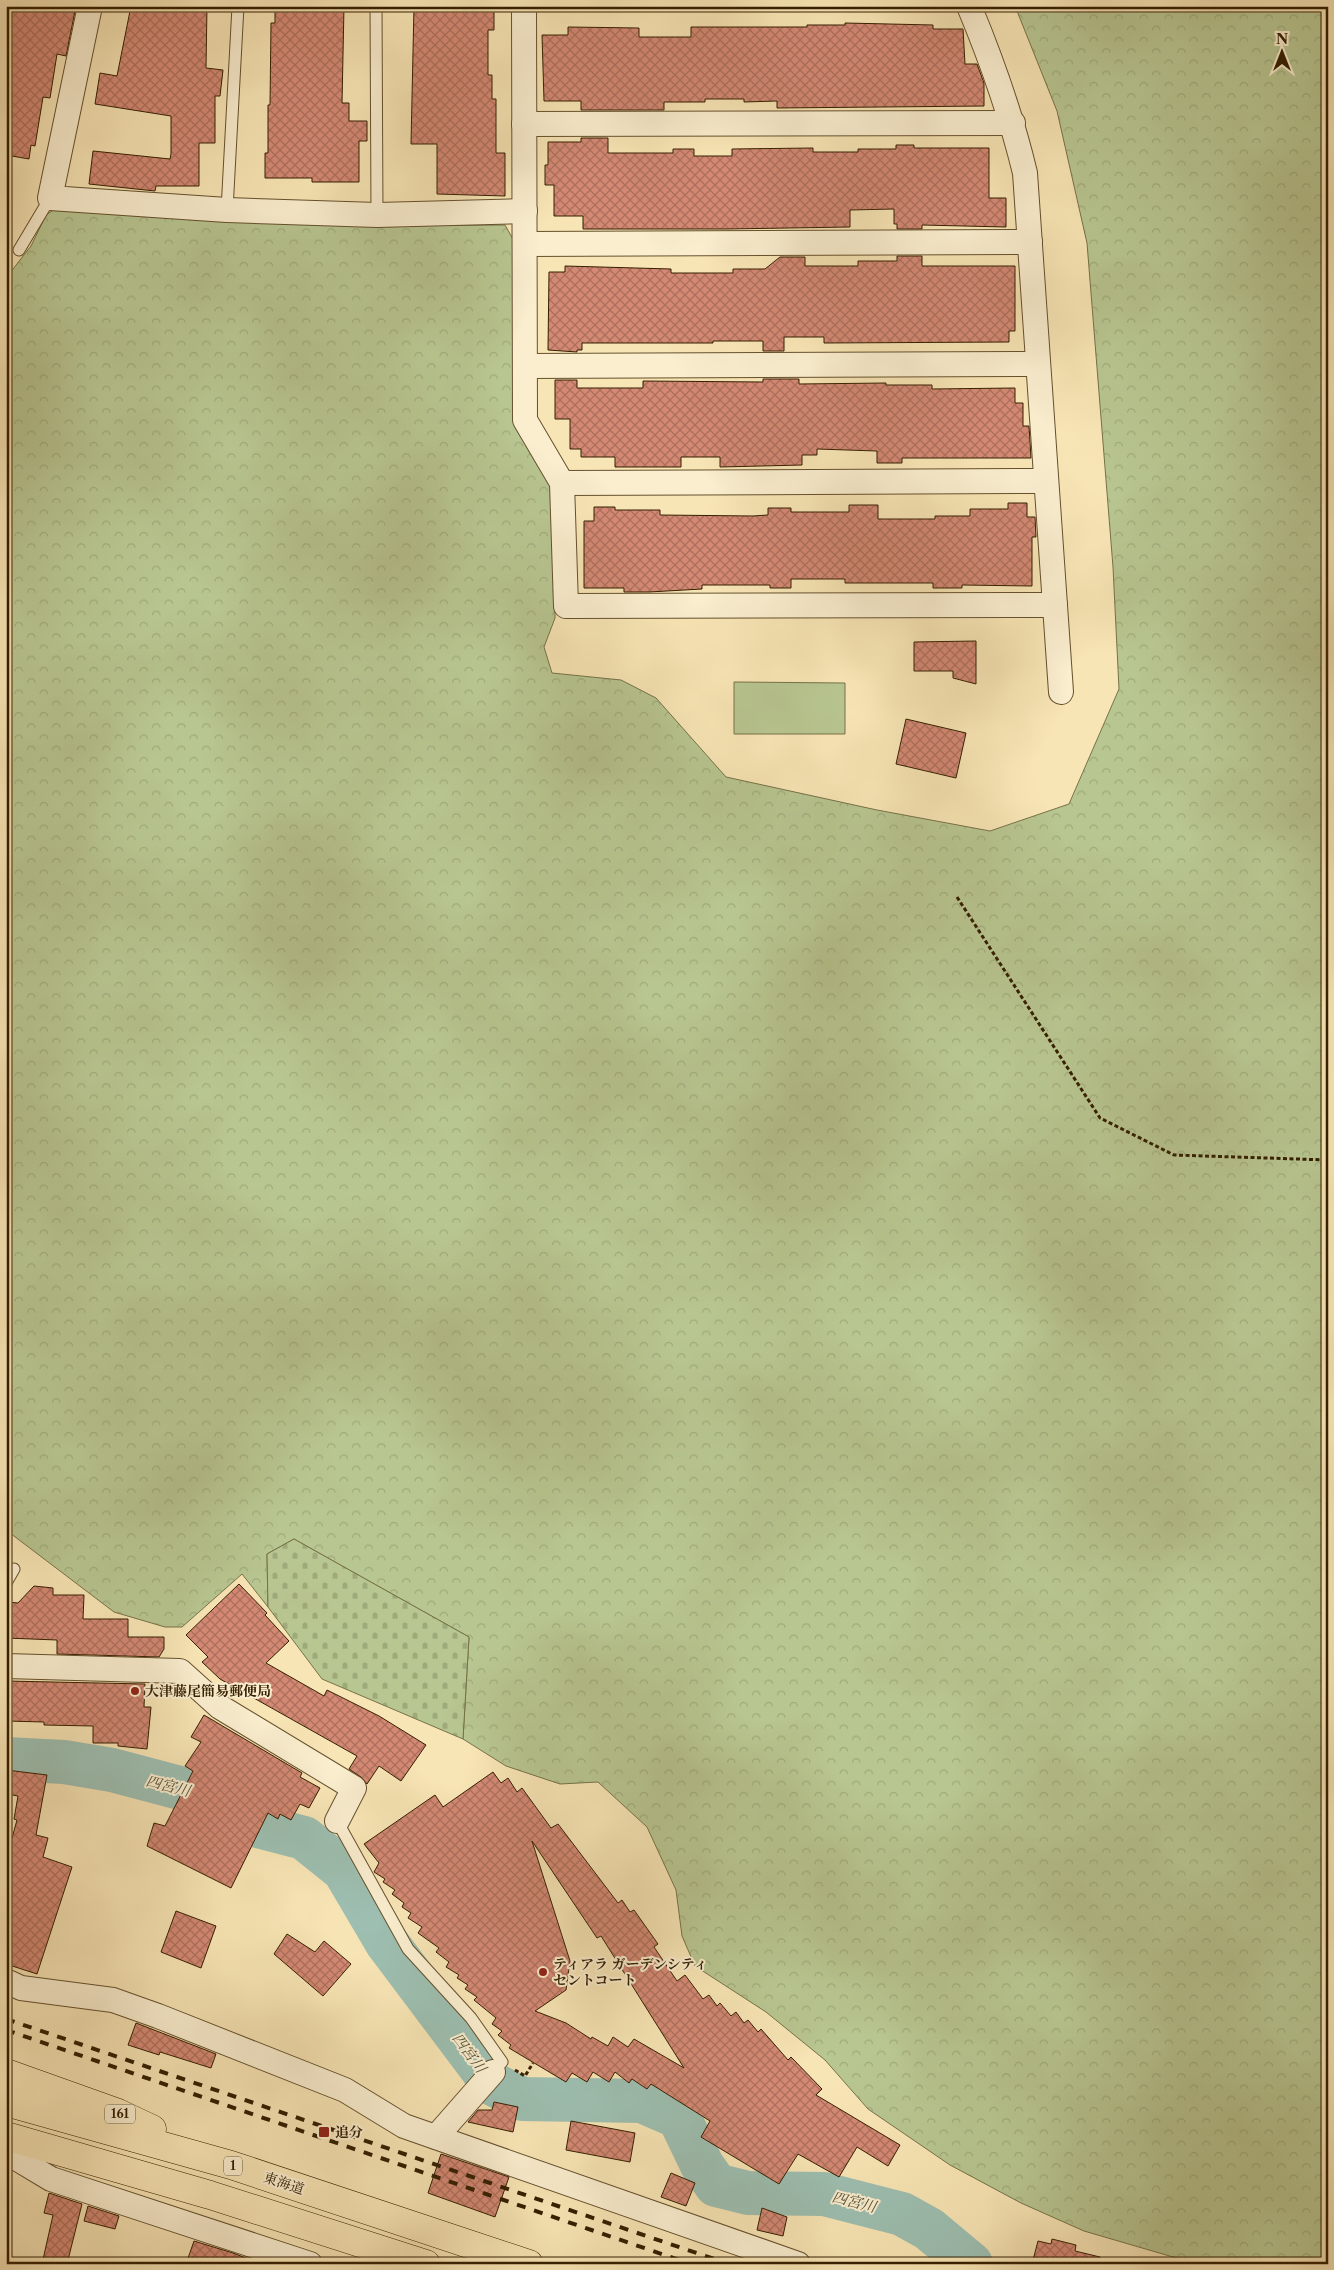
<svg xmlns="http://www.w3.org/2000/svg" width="1334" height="2270" viewBox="0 0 1334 2270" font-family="'Libre Caslon Text','Noto Serif JP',serif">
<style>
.forest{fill:url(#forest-crowns);stroke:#767248}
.cemetery{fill:url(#cemetery-stones);stroke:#767248}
.pitch{fill:#b8c691;stroke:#767248}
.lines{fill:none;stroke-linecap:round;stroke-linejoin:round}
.river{stroke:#9dbfb1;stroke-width:44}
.building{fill:url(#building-cross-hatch);stroke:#341f00;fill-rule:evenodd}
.lane-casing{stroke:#65502d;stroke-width:13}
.street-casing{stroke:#65502d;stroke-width:26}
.highway-casing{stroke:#341f00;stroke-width:29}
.path{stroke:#341f00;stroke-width:3;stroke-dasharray:4 2.5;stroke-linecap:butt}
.lane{stroke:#faeecf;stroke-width:11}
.street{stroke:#faeecf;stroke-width:24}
.highway{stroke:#f8e5b5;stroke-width:28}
.rail{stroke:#341f00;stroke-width:4;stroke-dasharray:9 9;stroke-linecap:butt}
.poi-dot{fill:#8f2418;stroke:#faeecf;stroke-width:2}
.labels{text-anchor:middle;stroke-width:4;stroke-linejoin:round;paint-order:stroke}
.shield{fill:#faeecf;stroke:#6f5d3e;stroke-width:1}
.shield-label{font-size:12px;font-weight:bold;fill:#341f00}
.poi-label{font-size:14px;font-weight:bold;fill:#341f00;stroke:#faeecf;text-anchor:start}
.street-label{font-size:14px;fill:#341f00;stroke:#faeecf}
.water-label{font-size:15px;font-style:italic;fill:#544f35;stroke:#faeecf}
</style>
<defs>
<pattern id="forest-crowns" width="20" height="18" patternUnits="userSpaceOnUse" patternTransform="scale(1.25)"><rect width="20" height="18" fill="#b8c691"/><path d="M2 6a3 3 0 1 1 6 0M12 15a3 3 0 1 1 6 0" fill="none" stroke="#9faa7b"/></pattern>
<pattern id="cemetery-stones" width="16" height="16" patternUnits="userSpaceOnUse" patternTransform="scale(1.25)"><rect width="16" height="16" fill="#b8c691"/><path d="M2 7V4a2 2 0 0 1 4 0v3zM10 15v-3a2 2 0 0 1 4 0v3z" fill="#9faa7b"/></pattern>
<pattern id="building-cross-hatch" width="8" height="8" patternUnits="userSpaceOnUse" patternTransform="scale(1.25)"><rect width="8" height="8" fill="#d48974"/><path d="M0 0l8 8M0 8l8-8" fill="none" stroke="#ad6f5d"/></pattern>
</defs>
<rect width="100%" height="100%" fill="#f8e5b5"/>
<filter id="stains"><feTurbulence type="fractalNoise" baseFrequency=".004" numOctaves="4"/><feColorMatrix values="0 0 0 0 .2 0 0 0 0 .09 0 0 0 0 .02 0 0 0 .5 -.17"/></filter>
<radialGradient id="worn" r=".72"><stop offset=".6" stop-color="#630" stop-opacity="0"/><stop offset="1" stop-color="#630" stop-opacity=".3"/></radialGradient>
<path class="forest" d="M1015,6h313v2258h-131l-113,-33 -63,-28 -71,-38 -82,-56 -43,-49 -59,-48 -71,-46 -13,-30 -6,-46 -29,-63 -49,-45 -38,2 -54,-18 -43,-27 6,-102 -175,-98 -27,15 1,53 -26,-33 -60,53h-17l-51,-15 -108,-82v-1252l25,-32 15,-31 9,-6 302,17 148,-1 13,23 -2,118 40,123 -1,129 -11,29 8,26 69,7 35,18 70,79 151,33 113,21 79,-27 50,-115 -6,-122 -26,-324 -30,-132z"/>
<path class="cemetery" d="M294,1539l175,98 -6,102 -141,-60 -54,-72 -1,-53z"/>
<path class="pitch" d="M734,682l111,1v51h-111z"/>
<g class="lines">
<path class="river" d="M6,1759l58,3 48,8 83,22 63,34 46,12 40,32 43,73 106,141 29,15 120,2 37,16 23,48 14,20 32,8 76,1 78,20 27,15 42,35"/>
</g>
<g class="building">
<path d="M6,6h70l-10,50 -9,-2 -7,44 -7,-1 -8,49 -4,-1 -2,14 -23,-4z"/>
<path d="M131,6h76l-1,62 17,2 -3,26h-5v47h-16v43h-43l-1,5 -66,-7 4,-33 77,8 1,-5v-38l-76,-12 5,-31 17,3z"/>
<path d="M275,6h69l-2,97h7v18h18v20h-8v41h-47v-4h-47v-25h3v-48h2l1,-82h4z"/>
<path d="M414,6h80v24h-6v45h4v24h4v54h9v43l-68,-2v-50h-26z"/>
<path d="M845,23l88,2v4h30l2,35h12l7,19v23l-207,2v-7l-33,1v-3h-39v3h-41v8h-83v-9h-37l-2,-66h26v-8l71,1v9h52v-10h116v-2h38z"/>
<path d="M581,138h27v15h65v-4h21v7h38v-7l81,-1v4h45v-3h38v-4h18v3h75v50h17v29l-84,-2v4h-25v-5h-3v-15l-44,1v17l-123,2h-144v-13h-29v-31h-9v-20h3v-23h33z"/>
<path d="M897,256h25v10h93v65h-6v11l-185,1v-6h-40v14h-21v-10h-50v2h-131v7h-5v2l-29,-2 1,-78h16v-6l106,3v4h62v-4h32l15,-12h25v9h53v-5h39z"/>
<path d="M763,379h36v5l87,-1v2h46v4l83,-1v15h8v23h6l2,32h-129v5h-25v-12l-60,-2v6h-15v10l-82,2v-10h-39v10h-66v-10h-34v-8h-11v-30h-15v-39h22v8h66v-7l120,1z"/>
<path d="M1008,503h19v14h8l1,20h-4v49l-70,-1v3h-29v-5h-88v-4h-54v9h-21v-3h-68v4l-53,3h-25v-4h-40v-67h10v-14h21v3h45v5l93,1 15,-1v-7h23v4h58v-7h29v14h57v-3h35v-7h38z"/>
<path d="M976,641v43l-23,-6v-7h-39v-29z"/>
<path d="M906,719l60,14 -10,45 -60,-14z"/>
<path d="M239,1584l28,29 -2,2 24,26 -23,22 58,33 3,-6 52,26 47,29 -25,36 -22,-15 -12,18 -6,-7 -12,-8 8,-13 -137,-77 -18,-17 6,-5 -22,-22z"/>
<path d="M34,1586l19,2v7h31l-1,24h45v18h36v12l-5,8 -102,-3v-14l-51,-2 2,-36 10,1z"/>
<path d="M6,1681l139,3 -1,23h7l-4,42 -29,-3v-3h-25v-17l-49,-1v-3l-38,-1z"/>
<path d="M204,1715l98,58 -2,4 20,11 -11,20 -9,-4 -9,16 -11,-6 -2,5 -10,-6 -37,75 -84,-42 7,-23 11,3 28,-55 -8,-5 16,-24 -10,-5z"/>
<path d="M6,1770l41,5 -11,60 12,3 -5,19 29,10 -35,107 -31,-10v-104l11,-40 -3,-1 4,-23 -12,-2z"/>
<path d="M493,1772l8,11 7,-5 9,14 5,-4 29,40 7,-4 60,79 4,-3 8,12 4,-2 24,34 -4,3 23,34 8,-6 18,24 6,-4 8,11 3,-3 11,13 5,-4 8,11 4,-3 10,12 3,-3 27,31 3,-3 31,32 -6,6 84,50 -12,21 -31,-19 -18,30 -41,-23 -19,30 -78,-47 9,-16 -59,-37 -4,5 -15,-10 -3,4 -14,-11 -6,10 -16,-10 -6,10 -15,-9 -6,9 -57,-34 2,-3 -13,-10 4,-4 -10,-7 4,-6 -22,-18 3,-3 -12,-8 3,-4 -11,-7 2,-3 -13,-8 3,-5 -13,-10 3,-4 -21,-15 4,-6 -14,-9 3,-5 -9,-6 2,-4 -12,-9 3,-4 -12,-8 2,-3 -11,-7 5,-9 -15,-19 71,-49 8,12zM532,1841l65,97 4,-2 83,132 -50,-29 -6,8 -15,-10 -5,9 -16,-9 -1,2 -25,-16 -31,-12 31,-21 4,-29z"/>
<path d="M176,1911l40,15 -15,42 -40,-16z"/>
<path d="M287,1934l28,18 9,-11 27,23 -28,32 -49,-42z"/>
<path d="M136,2023l80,31 -5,14 -51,-16 -1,3 -31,-10z"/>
<path d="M494,2102l24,5 -5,25 -45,-10 10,-12h14z"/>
<path d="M571,2121l64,12 -5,29 -64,-12z"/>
<path d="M441,2154l68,23 -14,40 -67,-24z"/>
<path d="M671,2173l24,10 -9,23 -25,-9z"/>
<path d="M49,2193l33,11 -15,60h-25l11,-49 -9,-2z"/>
<path d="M88,2206l31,10 -4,13 -31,-8z"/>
<path d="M762,2208l25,9 -4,19 -26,-6z"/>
<path d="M1052,2239l24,6 -1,6 25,6 -1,7h-53l-13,-4 5,-19 13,3z"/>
<path d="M194,2241l39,12 23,9v2h-70z"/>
</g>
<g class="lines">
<g class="lane-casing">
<g id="lane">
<path d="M376,6l1,209"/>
<path d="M227,210l11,-204"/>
<path d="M19,250l31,-52"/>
<path d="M6,1583l8,-14"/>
<path d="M337,1821l71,128 63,69 31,44 -9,10"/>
</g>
</g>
<g class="street-casing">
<g id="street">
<path d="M90,6l-40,192 177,12 150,5 148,-4"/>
<path d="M524,6l1,414 37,63 4,123 489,-1"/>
<path d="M969,6c23,55 42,109 56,167l36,519"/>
<path d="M524,124l489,-1"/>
<path d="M525,244l505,-2"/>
<path d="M525,366l513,-2"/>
<path d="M562,483l484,-2"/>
<path d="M6,1666l174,5 40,36 134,81 -17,33"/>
<path d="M6,1981l15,7 92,12 45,16 187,74 59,36 394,138"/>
<path d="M436,2137l57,-65"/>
<path d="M6,2152l45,27 259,85"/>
</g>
</g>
<g class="highway-casing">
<g id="highway">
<path d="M6,2073l112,40 34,16"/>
<path d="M6,2102l225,63 298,99"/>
<path d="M6,2136l204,59 216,69"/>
</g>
</g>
<g class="path">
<path d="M957,897l143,221 74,37 154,5"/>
<path d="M515,2070l10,6 8,-13"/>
</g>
<use href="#lane" class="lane"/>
<use href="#street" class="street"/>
<use href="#highway" class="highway"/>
<g class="rail">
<path d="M6,2019l723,245"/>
<path d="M6,2030l685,234"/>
</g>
</g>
<g class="poi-dot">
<circle cx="135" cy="1691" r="5"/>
<circle cx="543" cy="1972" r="5"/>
<rect x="318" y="2126" width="12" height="12" rx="2.5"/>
</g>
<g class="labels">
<g class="shield">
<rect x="105" y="2104.5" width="30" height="19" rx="4"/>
<rect x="224" y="2156.5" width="18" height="19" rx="4"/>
</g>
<g class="shield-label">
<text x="120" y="2118">161</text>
<text x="233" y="2170">1</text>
</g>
<g class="poi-label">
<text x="145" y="1696">大津藤尾簡易郵便局</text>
<text x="553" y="1969">ティアラ ガーデンシティ<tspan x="553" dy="16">セントコート</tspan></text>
<text x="335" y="2137">追分</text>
</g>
<g class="street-label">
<text transform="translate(284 2183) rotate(18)" y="5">東海道</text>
</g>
<g class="water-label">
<text transform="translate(168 1786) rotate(14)" y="5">四宮川</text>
<text transform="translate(469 2053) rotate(53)" y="5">四宮川</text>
<text transform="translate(854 2202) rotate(14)" y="5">四宮川</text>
</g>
</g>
<rect width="1334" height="2270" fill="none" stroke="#f8e5b5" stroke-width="25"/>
<rect x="8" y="8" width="1319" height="2255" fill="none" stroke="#341f00" stroke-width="2.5"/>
<rect x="12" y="12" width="1309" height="2245" fill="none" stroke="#341f00"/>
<g transform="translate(1282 52)" stroke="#faeecf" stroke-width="4" paint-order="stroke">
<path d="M0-4L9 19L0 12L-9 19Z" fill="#341f00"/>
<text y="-8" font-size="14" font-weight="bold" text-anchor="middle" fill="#341f00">N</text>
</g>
<rect width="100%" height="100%" filter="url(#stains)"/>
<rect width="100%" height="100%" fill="url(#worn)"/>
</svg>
